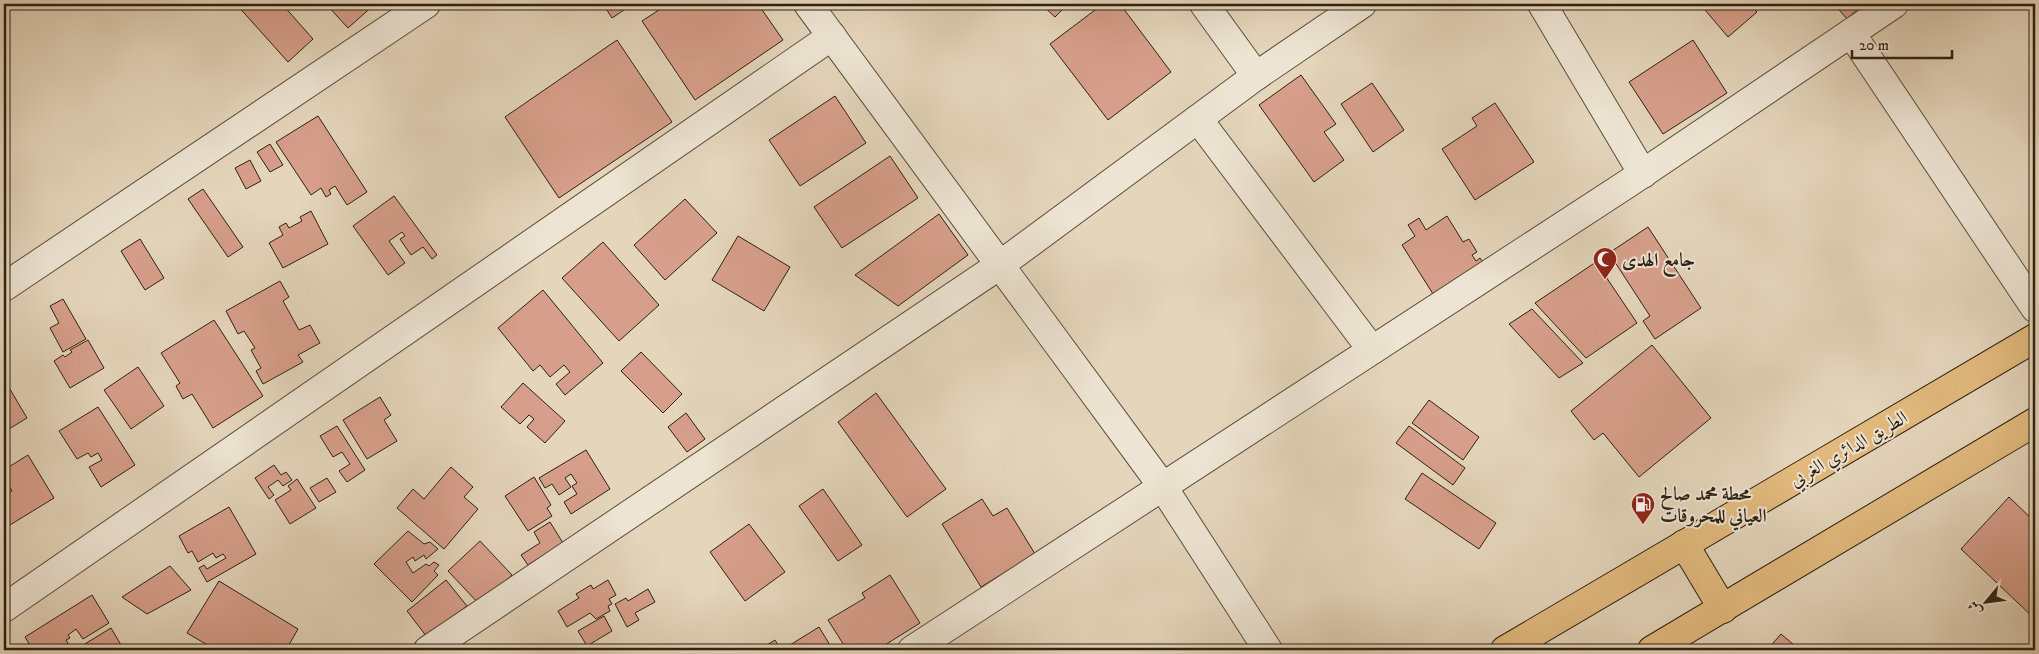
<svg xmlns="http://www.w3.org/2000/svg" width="2039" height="654" viewBox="0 0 2039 654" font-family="'IM FELL DW Pica',Amiri,serif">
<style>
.building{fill:#d79f8b;stroke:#2d2112}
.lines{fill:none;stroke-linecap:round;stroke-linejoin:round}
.minor-casing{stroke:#5b4e3c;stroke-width:30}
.primary-casing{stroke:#2d2112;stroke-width:30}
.minor{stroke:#ede4d3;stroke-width:28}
.primary{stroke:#e2ba7e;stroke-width:28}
.labels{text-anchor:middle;stroke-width:4;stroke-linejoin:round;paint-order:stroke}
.poi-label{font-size:19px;font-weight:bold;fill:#2d2112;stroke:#ede4d3;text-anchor:start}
.street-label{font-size:19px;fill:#2d2112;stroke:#ede4d3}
</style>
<rect width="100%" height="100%" fill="#e4d5bb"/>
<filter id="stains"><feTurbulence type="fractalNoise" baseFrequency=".004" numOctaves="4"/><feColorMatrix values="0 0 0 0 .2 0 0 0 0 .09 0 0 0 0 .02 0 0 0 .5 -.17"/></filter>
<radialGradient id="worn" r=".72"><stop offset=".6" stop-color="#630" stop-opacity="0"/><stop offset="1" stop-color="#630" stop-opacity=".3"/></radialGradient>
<g class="building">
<path d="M236,4h46l31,35 -25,23z"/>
<path d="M326,4h49l-27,24z"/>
<path d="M603,4h30l-21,14z"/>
<path d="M668,4h90l25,36 -88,60 -53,-79z"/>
<path d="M1041,4h27l-13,13z"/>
<path d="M1103,4h17l51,68 -63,48 -58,-76z"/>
<path d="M1700,4h50l7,8 -29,25z"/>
<path d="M1834,4h29l-16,15z"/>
<path d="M617,40l55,82 -113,76 -54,-81z"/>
<path d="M1693,40l34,53 -64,41 -34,-52z"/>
<path d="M1301,75l35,49 -12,8 20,28 -30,22 -55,-77z"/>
<path d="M1372,83l32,47 -31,22 -32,-48z"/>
<path d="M835,96l31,47 -66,43 -31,-46z"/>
<path d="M1495,103l39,59 -59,38 -33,-51 35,-23 -5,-8z"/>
<path d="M318,116l49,76 -20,13 -12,-19 -6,4 2,4 -5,3 -5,-9 -10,7 -35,-53z"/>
<path d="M270,144l13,21 -13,7 -13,-20z"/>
<path d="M890,156l28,42 -76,50 -28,-41z"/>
<path d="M250,160l11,21 -15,8 -11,-21z"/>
<path d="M203,189l40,58 -15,10 -40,-58z"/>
<path d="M394,196l43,59 -5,4 -9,-12 -12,8 -11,-16 5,-3 -3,-4 -13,9 16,22 -17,12 -35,-49z"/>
<path d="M685,199l32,34 -52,47 -31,-35z"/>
<path d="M311,211l17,33 -45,24 -14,-25 14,-8 -4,-8 7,-4 3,5 13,-7 -2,-4z"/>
<path d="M939,214l29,41 -70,51 -43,-31z"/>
<path d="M1447,216l16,26 6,-3 8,13 -5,3 4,6 4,-3 5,7 -50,32 -33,-52 13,-9 -7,-11 11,-7 7,12z"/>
<path d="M1648,227l53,81 -46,31 -12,-18 7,-5 -41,-63z"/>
<path d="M738,236l52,31 -26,44 -52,-31z"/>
<path d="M140,239l24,39 -19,12 -24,-39z"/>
<path d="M603,242l56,63 -40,36 -57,-63z"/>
<path d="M1596,262l41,61 -51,35 -51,-55z"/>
<path d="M280,281l9,16 -6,4 16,29 11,-5 10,18 -22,12 5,7 -40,22 -7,-13 5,-3 -10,-18 4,-2 -11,-17 -6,3 -12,-23z"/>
<path d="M543,290l60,73 -38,32 -9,-11 14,-12 -6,-7 -14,12 -10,-12 -7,6 -35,-43z"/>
<path d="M63,299l23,40 -23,13 -13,-24 9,-5 -9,-17z"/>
<path d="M1532,309l51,54 -24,15 -50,-54z"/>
<path d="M214,320l49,76 -50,32 -21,-34 -9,5 -7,-13 4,-3 -19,-30z"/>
<path d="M88,340l16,28 -34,20 -16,-27 9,-6 2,2 7,-5 -2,-2z"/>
<path d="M1652,345l59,73 -72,59 -36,-44 -9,7 -23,-29z"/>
<path d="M641,352l41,42 -19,19 -42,-42z"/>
<path d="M138,367l26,39 -33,23 -27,-39z"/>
<path d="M4,379l23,39 -23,14z"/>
<path d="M523,383l42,38 -20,22 -18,-16 7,-8 -5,-4 -9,9 -19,-17z"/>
<path d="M876,393l70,96 -39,28 -69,-95z"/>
<path d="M380,397l11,18 -7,5 13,21 -30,18 -24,-39z"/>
<path d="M1429,400l50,37 -16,23 -51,-37z"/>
<path d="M98,407l37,58 -34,22 -12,-20 13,-7 -4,-7 -7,4 -3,-4 -11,6 -18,-28z"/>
<path d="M686,413l19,26 -18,13 -19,-25z"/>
<path d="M337,426l28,44 -18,12 -8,-11 11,-7 -8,-12 -9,5 -13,-21z"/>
<path d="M1409,426l56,42 -12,17 -57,-42z"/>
<path d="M586,450l24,39 -39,25 -7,-12 13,-8 -5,-8 5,-3 -6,-9 -6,4 6,9 -12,8 -7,-11 -7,4 -6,-10z"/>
<path d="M28,455l26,43 -49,30 -1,-32 8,-5 -8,-14v-7z"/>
<path d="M274,465l7,10 5,-3 6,8 -9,6 -5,-6 -10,7 6,8 -5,4 -14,-21z"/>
<path d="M451,467l22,20 -9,10 14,12 -34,40 -47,-41 16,-19 11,10z"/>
<path d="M1422,473l74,50 -17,26 -74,-50z"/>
<path d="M534,477l17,28 -4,3 5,8 -24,15 -23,-35z"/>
<path d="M327,478l9,14 -17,10 -9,-14z"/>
<path d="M297,479l19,29 -26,16 -15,-24 16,-10 -3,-4z"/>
<path d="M823,489l39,56 -24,16 -39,-55z"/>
<path d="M2009,497l26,25v97l-74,-70z"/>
<path d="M982,499l11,17 14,-8 28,46 -54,33 -39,-63z"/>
<path d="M229,507l27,47 -49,28 -8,-14 5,-3 3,4 19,-11 -3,-4 -7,4 -3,-5 -15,9 -6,-11 -4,2 -9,-17z"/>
<path d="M550,522l13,21 -35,22 -7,-10 19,-12 -6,-11z"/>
<path d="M749,524l36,48 -40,29 -35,-49z"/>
<path d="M408,531l16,13 6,-2 8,7 -12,10 -2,-4 -9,6 -2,-4 -7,5 7,11 13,-9 3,2 5,-4 5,3 -5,6 4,4 -26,27 -38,-38z"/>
<path d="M480,541l32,34 -32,30 -32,-34z"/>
<path d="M170,566l21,24 -44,24 -25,-17z"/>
<path d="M890,575l30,48 -43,27h-30l-19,-30 37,-22 -3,-5z"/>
<path d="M446,580l21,26 -40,31 -20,-26z"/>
<path d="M608,580l8,15 -7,4 3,5 -4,2 2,5 -14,8 -6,-6 -23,14 -9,-16 21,-13 -3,-4 15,-9 2,4z"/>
<path d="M219,581l79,48 -12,21h-70l-29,-17z"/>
<path d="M648,589l7,13 -20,11 4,7 -12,7 -12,-23 11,-6 2,3z"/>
<path d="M92,595l17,28 -26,16 -7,-10 -8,6 2,3 -4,2 6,10h-39l-8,-13z"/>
<path d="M604,616l8,15 -25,15 -9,-15z"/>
<path d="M819,627l14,23h-51z"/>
<path d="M111,628l13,22h-49z"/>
<path d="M1781,634l19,16h-33z"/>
<path d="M775,640l6,10h-22z"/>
</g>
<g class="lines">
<g class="minor-casing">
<g id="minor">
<path d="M808,4l355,483 105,163"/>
<path d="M1542,4l101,170"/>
<path d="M1851,33l184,275"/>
<path d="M1256,76l106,-72"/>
<path d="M1198,119l174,231"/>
<path d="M4,287l422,-283"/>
<path d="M4,608l828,-572"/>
<path d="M428,650l572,-385 256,-189 -52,-72"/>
<path d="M912,650l715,-466 267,-180"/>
</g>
</g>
<g class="primary-casing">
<g id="primary">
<path d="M1684,544l39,65"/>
<path d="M1505,650l530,-312"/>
<path d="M1652,650l383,-228"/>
</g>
</g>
<use href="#minor" class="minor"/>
<use href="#primary" class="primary"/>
</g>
<defs>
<g id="mosque-pin" transform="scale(1.25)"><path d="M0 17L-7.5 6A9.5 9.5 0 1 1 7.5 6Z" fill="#8f2418" stroke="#ede4d3"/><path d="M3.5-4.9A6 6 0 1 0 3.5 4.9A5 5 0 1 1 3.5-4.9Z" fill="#fff"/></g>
<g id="fuel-pin" transform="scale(1.25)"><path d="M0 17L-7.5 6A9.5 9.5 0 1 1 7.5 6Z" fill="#8f2418" stroke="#ede4d3"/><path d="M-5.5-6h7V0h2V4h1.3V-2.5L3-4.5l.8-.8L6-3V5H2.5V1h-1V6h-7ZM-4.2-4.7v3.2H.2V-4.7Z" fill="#fff"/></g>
</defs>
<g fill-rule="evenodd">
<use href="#mosque-pin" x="1605" y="259"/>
<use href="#fuel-pin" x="1643" y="504"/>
</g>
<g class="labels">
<g class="poi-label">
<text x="1622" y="266">جامع الهدى</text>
<text x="1660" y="500">محطة محمد صالح<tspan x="1660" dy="22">العياني للمحروقات</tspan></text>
</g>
<g class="street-label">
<text transform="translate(1848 448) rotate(-30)" y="7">الطريق الدائري الغربي</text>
</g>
</g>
<rect width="2039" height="654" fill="none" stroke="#e4d5bb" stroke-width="20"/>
<rect x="5" y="5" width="2029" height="644" fill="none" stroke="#2d2112" stroke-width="2.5"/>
<rect x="10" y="10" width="2019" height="634" fill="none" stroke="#2d2112"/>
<g transform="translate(1986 602) rotate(241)" stroke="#ede4d3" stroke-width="4" paint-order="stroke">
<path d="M0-4L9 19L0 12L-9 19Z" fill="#2d2112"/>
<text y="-8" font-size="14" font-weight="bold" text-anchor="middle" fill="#2d2112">ش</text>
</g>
<path d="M1852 50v8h100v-8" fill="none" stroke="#2d2112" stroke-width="2.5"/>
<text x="1859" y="50" font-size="15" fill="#2d2112" stroke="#ede4d3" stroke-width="4" paint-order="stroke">20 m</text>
<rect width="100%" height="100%" filter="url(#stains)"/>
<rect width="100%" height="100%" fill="url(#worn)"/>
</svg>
